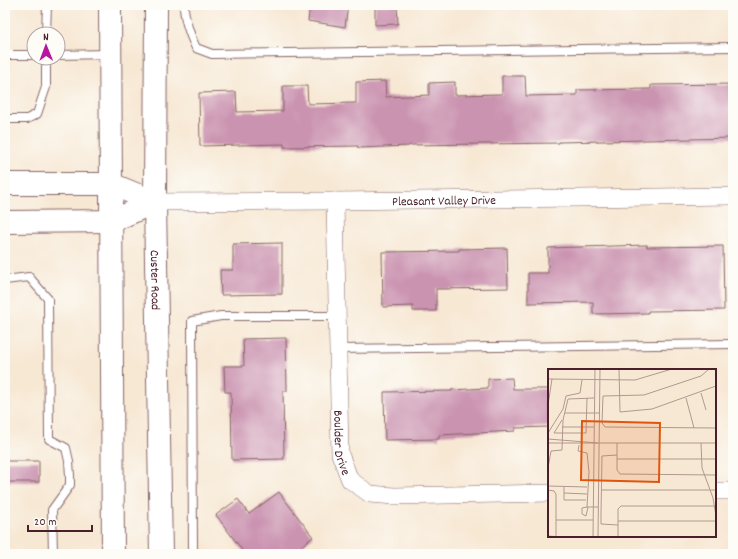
<svg xmlns="http://www.w3.org/2000/svg" width="738" height="559" viewBox="0 0 738 559" font-family="Dekko,sans-serif">
<style>
.building{fill:#ca93b0}
.lines{fill:none;stroke-linecap:round;stroke-linejoin:round}
.lane-casing{stroke:#876566;stroke-width:10}
.street-casing{stroke:#876566;stroke-width:18}
.secondary-casing{stroke:#876566;stroke-width:24}
.primary-casing{stroke:#876566;stroke-width:24}
.lane{stroke:#fff;stroke-width:8}
.street{stroke:#fff;stroke-width:17}
.secondary{stroke:#fff;stroke-width:22}
.primary{stroke:#fff;stroke-width:22}
.labels{text-anchor:middle;stroke-width:3;stroke-linejoin:round;paint-order:stroke}
.street-label{font-size:13px;fill:#4a1f2b;stroke:#fdfcf7}
.inset-road{fill:none;stroke:#b29890;stroke-width:1}
.view{fill:#e0560e;fill-opacity:0.15;stroke:#e0560e;stroke-width:2}
.inset-edge{fill:none;stroke:#4a1f2b;stroke-width:2}
</style>
<rect width="100%" height="100%" fill="#fdfcf7"/>
<filter id="ink" filterUnits="userSpaceOnUse"><feTurbulence type="fractalNoise" baseFrequency=".025" numOctaves="2"/><feDisplacementMap in="SourceGraphic" scale="8" xChannelSelector="R" yChannelSelector="G"/><feConvolveMatrix kernelMatrix="1 2 1 2 8 2 1 2 1" color-interpolation-filters="sRGB"/></filter>
<filter id="wash" filterUnits="userSpaceOnUse"><feTurbulence type="fractalNoise" baseFrequency=".012" numOctaves="4" result="noise"/><feDisplacementMap in="SourceGraphic" scale="16" xChannelSelector="R" yChannelSelector="G"/><feGaussianBlur stdDeviation="0.9" result="paint"/><feColorMatrix in="noise" values="0 0 0 0 0 0 0 0 0 0 0 0 0 0 0 0 0 1.4 0 .05"/><feComposite in="paint" operator="in"/></filter>
<g filter="url(#wash)">
<rect width="100%" height="100%" fill="#f7e8d4"/>
<g id="blocks">
<g class="building">
<path d="M310,5h38l-3,22 -37,-6z"/>
<path d="M375,5h22l1,19 -23,1z"/>
<path d="M502,76h23l1,20 51,-1v-5l74,-1v-4l82,-1v54l-174,4v1l-150,2v1l-51,2v-2l-74,1v-3l-84,2 -1,-53 37,-1 1,20 46,-1v-25h24l1,18 48,-1v-21l29,-1 1,16 43,-2v-12l26,-1v13l47,-1z"/>
<path d="M282,243v51l-61,1 -1,-25h13v-26z"/>
<path d="M647,245v2l76,-1 1,64 -76,1v2l-55,1v-12l-65,1v-30h20v-25z"/>
<path d="M507,248l1,40 -72,1v22h-23v-5l-30,1 -1,-55 77,-1v-2z"/>
<path d="M286,338l1,53h-4l1,68 -52,1 -1,-68h-6l-1,-26h20l-1,-27z"/>
<path d="M512,378l1,11h36v38l-34,1v3l-76,4v4l-54,1 -1,-48 68,-1 -1,-1 37,-2v-9z"/>
<rect x="5" y="461" width="34" height="21"/>
<path d="M279,492l34,45 -22,17h-46l-29,-39 22,-16 11,15z"/>
</g>
</g>
</g>
<g filter="url(#ink)">
<use href="#blocks" fill-opacity="0" stroke="#876566" stroke-width="1"/>
<g class="lines">
<g class="lane-casing">
<g id="lane">
<path d="M184,5c0,15 6,30 12,43l16,6 521,-7"/>
<path d="M46,34l1,-29"/>
<path d="M5,55h29"/>
<path d="M58,55l51,-1"/>
<path d="M5,119h22l10,-5 9,-27v-29"/>
<path d="M5,280l24,-3 19,22 1,140 17,9 3,13 1,15v9l-18,25 1,44"/>
<path d="M337,349l396,-5"/>
<path d="M193,554l-1,-233 29,-5h116"/>
</g>
</g>
<g class="street-casing">
<g id="street">
<path id="s1" d="M335,201l5,253 10,26 20,14 24,2 155,-3"/>
<path id="s2" d="M155,202l180,-1 398,-5"/>
<path d="M715,491h18"/>
</g>
</g>
<g class="secondary-casing">
<g id="secondary">
<path d="M5,184h106l44,18"/>
<path d="M5,222l107,-1 43,-19"/>
</g>
</g>
<g class="primary-casing">
<g id="primary">
<path d="M110,5l3,549"/>
<path id="s3" d="M156,5l-1,197 6,352"/>
</g>
</g>
<use href="#lane" class="lane"/>
<use href="#street" class="street"/>
<use href="#secondary" class="secondary"/>
<use href="#primary" class="primary"/>
</g>
</g>
<g class="labels">
<g class="street-label">
<text dy="5" stroke="none"><textPath href="#s2" startOffset="289">Pleasant Valley Drive</textPath></text>
<text dy="5" stroke="none"><textPath href="#s3" startOffset="275">Custer Road</textPath></text>
<text dy="5" stroke="none"><textPath href="#s1" startOffset="242">Boulder Drive</textPath></text>
</g>
</g>
<g transform="translate(548 369)">
<rect width="168" height="168" fill="#f7e8d4"/>
<path class="inset-road" d="M71,0l1,43 32,-3 64,-23M161,0l-8,7 -57,19 -41,1 -1,27 3,4 111,1M0,10l87,1 37,-11M153,24l5,17M138,29l8,30M0,36l4,-26M17,44h34M14,51l-8,13h32l1,-35M14,58h32M0,64l15,-24 3,-13 14,-3 2,-13M0,70l50,4M0,74h168M69,74v27l3,4 96,1M153,74l1,25 11,30 3,18M31,76l-1,6 9,2 2,19 -2,35h11M69,86l-15,1 -1,58v10l17,1M69,90h99M0,99l3,-17 11,-1 1,-30 5,-21 26,-1M0,117l39,1M16,118v13h22M0,121l6,1 2,3v43M53,121h115M16,124l23,1M39,138l-5,1v6l4,2 2,-9M8,151h37M70,152h98M0,167l14,1M45,168l2,-168M50,168l2,-168M70,168v-28l3,-3h95"/>
<path class="view" d="M34,52l78,2 -1,59 -78,-2z"/>
<rect width="168" height="168" class="inset-edge"/>
</g>
<rect width="738" height="559" fill="none" stroke="#fdfcf7" stroke-width="20"/>
<g transform="translate(46 46) rotate(359)"><circle r="19" fill="#fdfcf7" stroke="#b5a4a5"/>
<path d="M0-3L7 15L0 10L-7 15Z" fill="#b5179e"/>
<text y="-6" font-size="11" font-weight="bold" text-anchor="middle" fill="#4a1f2b">N</text>
</g>
<path d="M28 525v6h64v-6" fill="none" stroke="#4a1f2b" stroke-width="2"/>
<text x="34" y="525" font-size="12" fill="#4a1f2b" stroke="#fdfcf7" stroke-width="3" paint-order="stroke">20 m</text>
</svg>
